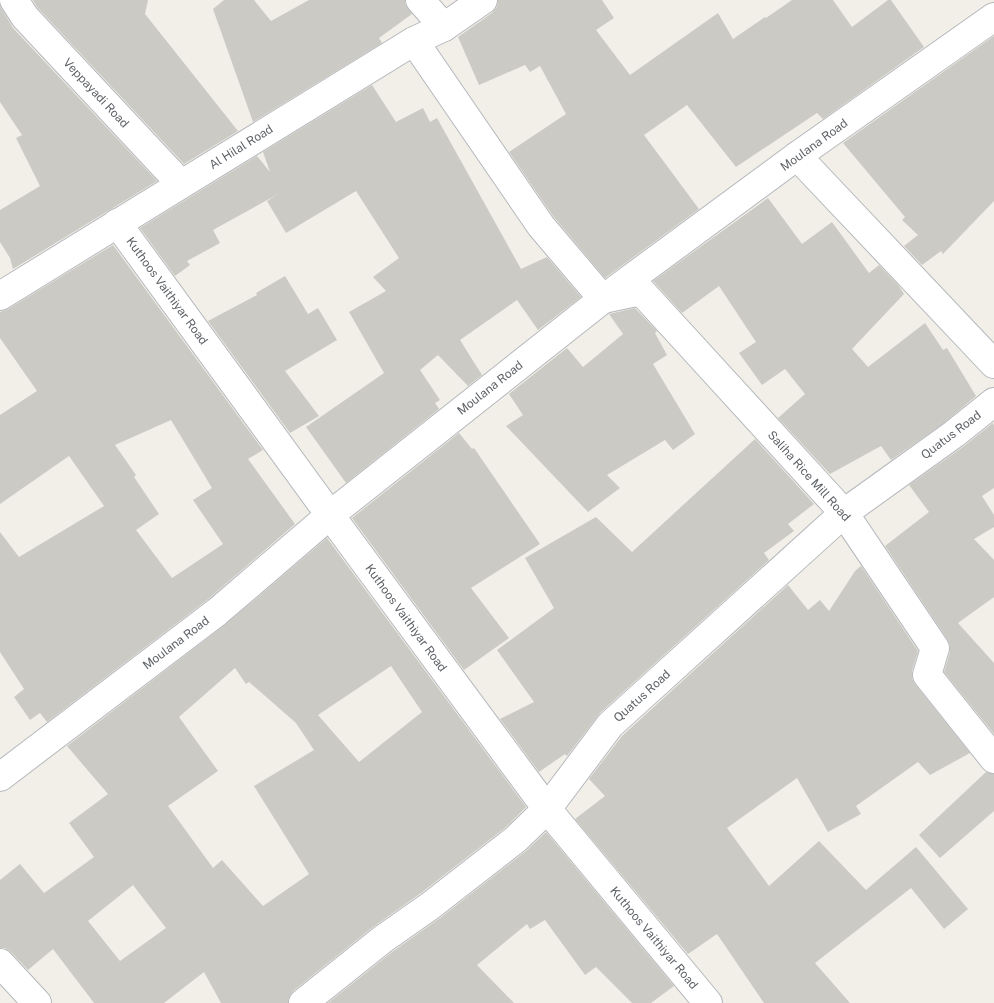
<svg xmlns="http://www.w3.org/2000/svg" width="994" height="1003" viewBox="0 0 994 1003" font-family="'Public Sans',sans-serif">
<style>
.building{fill:#cccac5;fill-rule:evenodd}
.lines{fill:none;stroke-linecap:round;stroke-linejoin:round}
.street-casing{stroke:#b5b8bc;stroke-width:30}
.street{stroke:#fff;stroke-width:28}
.labels{text-anchor:middle;stroke-width:4;stroke-linejoin:round;paint-order:stroke}
.street-label{font-size:12px;fill:#5f6368;stroke:#fff}
</style>
<rect width="100%" height="100%" fill="#f1efe8"/>
<g class="building">
<path d="M33,0h115l-3,14 93,117 -54,33 -147,-157z"/>
<path d="M224,0h30l17,21 38,-21h96v4l7,10 -33,24 3,5 -129,79 -40,-113z"/>
<path d="M498,0h104l12,18 -18,12 34,45 88,-62 15,26 32,-22 1,1 26,-18h41l19,27 36,-27h3l33,47 -101,72 -6,-6 -81,54 -49,-62 -43,30 55,74 -94,69 -52,-62 -44,-64 57,-38 -26,-48 -10,6 -5,-7 -46,20 -21,-48 34,-24 5,-6z"/>
<path d="M0,6l13,22 144,153 -144,88 -3,-11 -10,-16v-32l40,-24 -24,-48 6,-3 -22,-33z"/>
<path d="M994,36v165l-51,53 -2,-3 -19,14 -18,-19 14,-11 -16,-15 3,-3 -62,-74z"/>
<path d="M372,85l24,37 27,-14 7,14 7,-4 84,151 26,-12 34,40 -43,33 -21,-30 -57,40 22,35 -14,11 -30,-31 -18,15 20,30 -5,3 4,6 -93,74 -40,-56 78,-54 -35,-61 37,-21 -13,-14 26,-19 -43,-67 -70,42 -19,-32 11,-7 -65,36 7,13 -33,18 3,4 -15,11 -35,-48 117,-72 13,16 -7,-20z"/>
<path d="M768,198l34,46 30,-22 37,51 10,-8 20,21 5,8 -52,55 16,18 57,-44 18,27 4,-2 29,48 -31,26 -54,38 -10,-14 -51,28 -52,-56 27,-24 -20,-25 -23,16 -23,-32 17,-11 -37,-56 -37,27 -29,-32z"/>
<path d="M113,245l150,205 -15,9 47,65 -88,76 -160,122 -7,-9 -10,7 -16,-23 10,-8 -24,-37v-120l19,25 85,-51 -35,-50 -69,48v-89l37,-24 -37,-53v-26l8,-3zM171,420l41,68 -19,12 30,44 -51,34 -36,-48 23,-16 -25,-37 2,-2 -21,-30z"/>
<path d="M285,276l23,38 10,-6 19,32 -52,31 34,45 -29,17 -82,-112 49,-26 -1,-2z"/>
<path d="M635,308l22,23 -2,2 12,22 -14,9 42,70 -22,16 -8,-10 -58,35 13,13 -32,24 -82,-86 17,-11 -14,-21 58,-46 16,19 40,-33 -14,-20z"/>
<path d="M993,423l1,3v62l-12,8 12,19v12l-20,12 20,21v37l-36,26 36,40v71l-50,-62 6,-20v-6l-2,-6 -63,-94 44,-34 -20,-27 54,-38z"/>
<path d="M459,433l13,16 2,-1 66,96 -69,44 38,50 -45,32 -112,-152z"/>
<path d="M755,439l59,65 -26,20 6,7 -30,22 5,7 -169,153 -33,43 -2,-2 -26,18 -39,-53 34,-17 -37,-52 57,-42 -29,-50 71,-41 36,35z"/>
<path d="M327,538l199,269 -20,20 -85,66 -48,34 -80,64 -4,6 -1,6h-67l-17,-31 -40,31h-70l-41,-54 -25,21 -17,-18 -6,-4h-5v-68l20,-16 24,29 50,-36 -25,-34 39,-29 -41,-48 159,-122zM391,666l31,46 -63,50 -41,-47zM235,668l11,16 3,-2 47,41 18,27 -60,36 55,88 -46,32 -41,-46 -9,8 -45,-62 50,-35 -39,-54zM133,885l33,43 -46,33 -32,-40z"/>
<path d="M861,566l57,85 -6,20v7l3,6 55,69 -40,22 -12,-13 -62,44 5,8 -33,18 -31,-54 -70,50 42,58 50,-45 47,49 50,-43 52,62 -24,20 -33,-41 -96,75 35,40h-86l-47,-69 -29,20 -113,-135 30,-23 -16,-17 33,-43 166,-151 20,25 12,-10 9,11 26,-40z"/>
<path d="M986,772l8,2v37l-54,47 -21,-23z"/>
<path d="M546,832l128,154 -23,17h-19l-36,-36 -11,8 -40,-55 -15,9 -3,-5 -50,41 37,38h-186l64,-51 48,-34 86,-67z"/>
</g>
<g class="lines">
<g class="street-casing">
<g id="street">
<path d="M14,0l11,17 156,167"/>
<path d="M420,0l24,27"/>
<path d="M414,41l127,185 62,73 38,-8 203,222 91,135 -8,27 67,84"/>
<path d="M797,156l197,208"/>
<path d="M117,223l213,292 217,294 161,194"/>
<path d="M0,296l414,-255 30,-14 39,-27"/>
<path d="M0,777l217,-165 113,-97 273,-216 194,-143 197,-139"/>
<path d="M0,963l37,40"/>
<path d="M303,1003l80,-64 47,-33 86,-67 31,-30 63,-84 234,-212 110,-79 40,-32"/>
</g>
</g>
<use href="#street" class="street"/>
</g>
<g class="labels">
<g class="street-label">
<text transform="translate(96 93) rotate(47)" y="4">Veppayadi Road</text>
<text transform="translate(814 145) rotate(-36)" y="4">Moulana Road</text>
<text transform="translate(241 147) rotate(-32)" y="4">Al Hilal Road</text>
<text transform="translate(167 291) rotate(54)" y="4">Kuthoos Vaithiyar Road</text>
<text transform="translate(490 388) rotate(-38)" y="4">Moulana Road</text>
<text transform="translate(951 435) rotate(-37)" y="4">Quatus Road</text>
<text transform="translate(809 476) rotate(48)" y="4">Saliha Rice Mill Road</text>
<text transform="translate(406 618) rotate(54)" y="4">Kuthoos Vaithiyar Road</text>
<text transform="translate(176 643) rotate(-37)" y="4">Moulana Road</text>
<text transform="translate(642 696) rotate(-42)" y="4">Quatus Road</text>
<text transform="translate(654 938) rotate(50)" y="4">Kuthoos Vaithiyar Road</text>
</g>
</g>
</svg>
